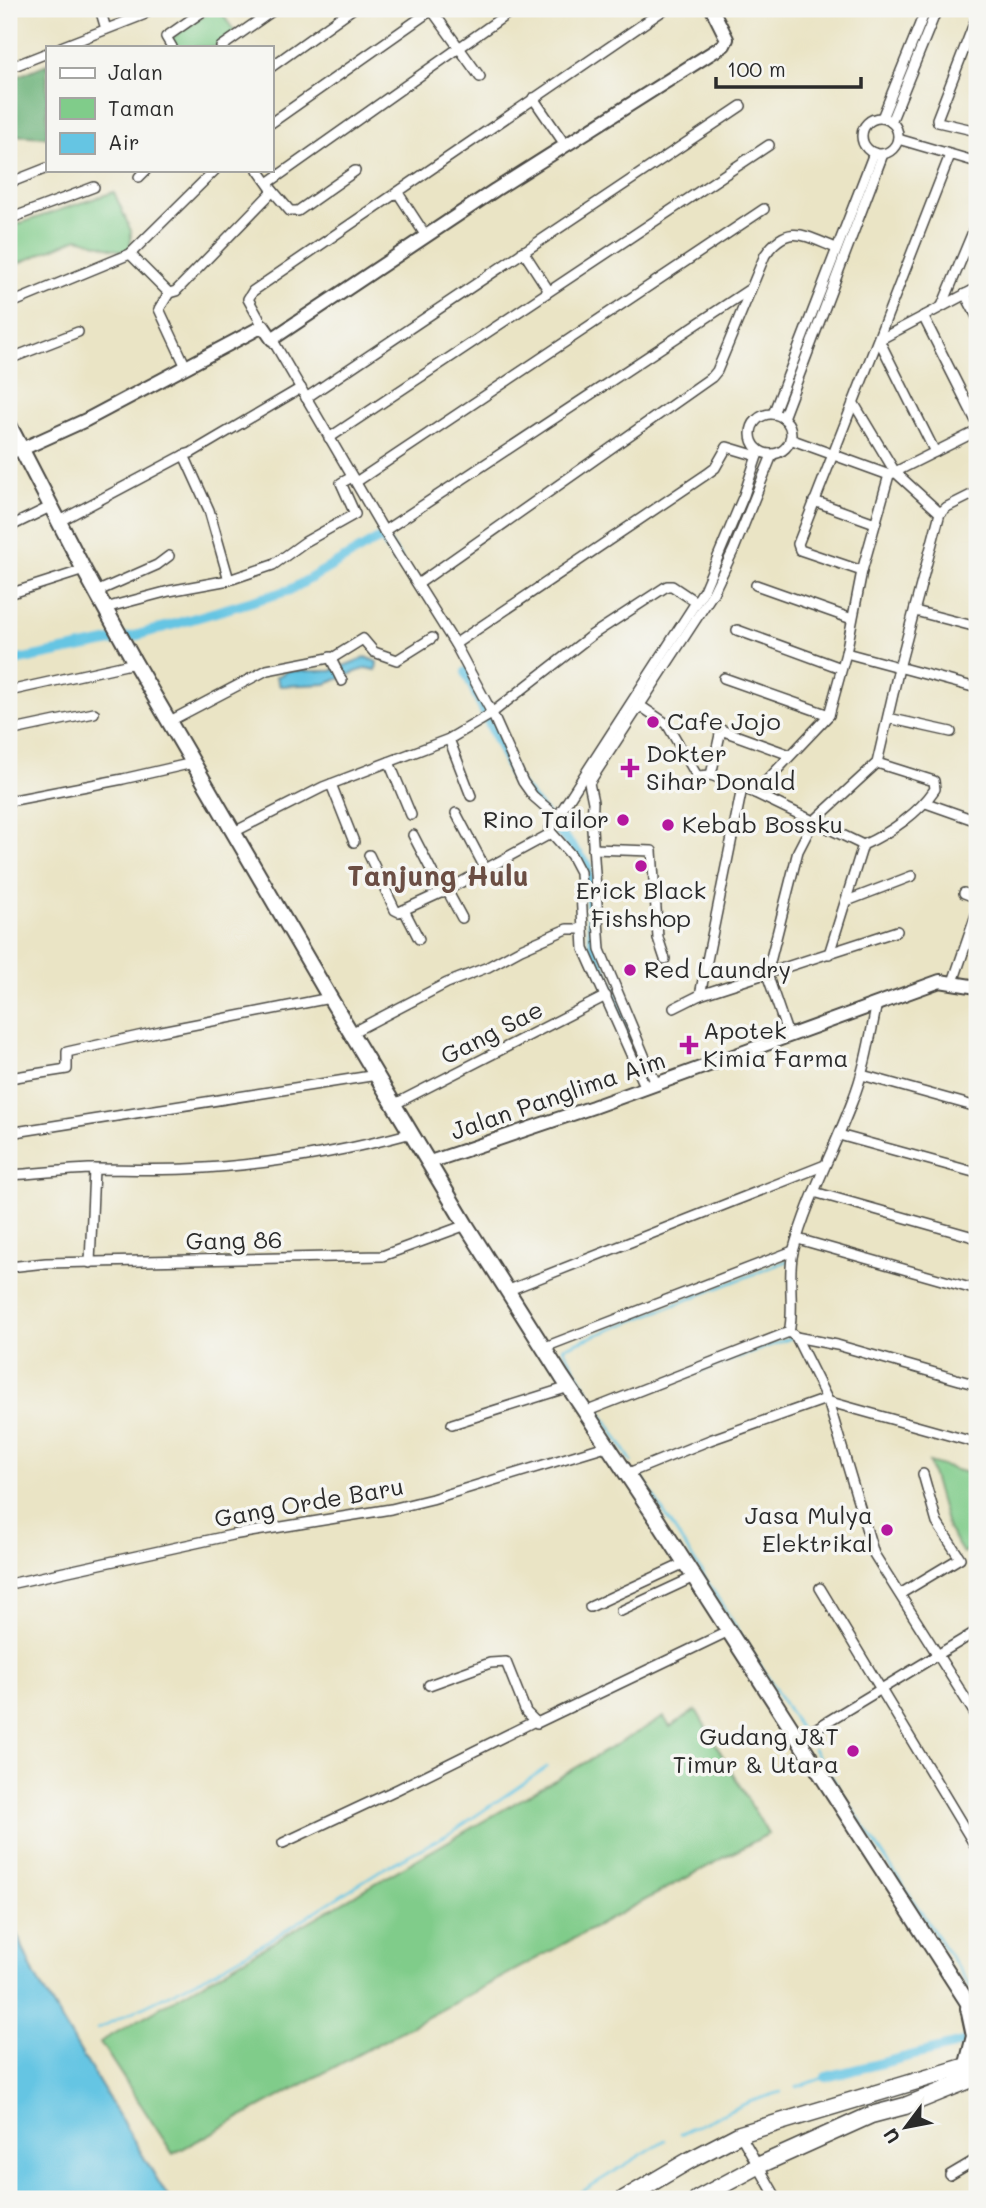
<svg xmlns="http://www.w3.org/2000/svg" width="986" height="2208" viewBox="0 0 986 2208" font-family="Mali,sans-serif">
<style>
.green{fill:#80cc8a;stroke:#567c5a;stroke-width:2}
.forest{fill:#68b076;stroke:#4a6e50;stroke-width:2}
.water{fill:#65c5e3;stroke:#487887;stroke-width:2}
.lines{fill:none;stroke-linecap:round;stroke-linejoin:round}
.stream{stroke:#65c5e3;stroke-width:2.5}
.canal{stroke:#65c5e3;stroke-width:10}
.minor-casing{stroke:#484742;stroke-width:12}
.tertiary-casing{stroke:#484742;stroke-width:16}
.primary-casing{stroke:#484742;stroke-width:18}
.trunk-casing{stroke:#484742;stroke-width:19}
.minor{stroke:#fff;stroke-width:9}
.tertiary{stroke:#fff;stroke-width:12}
.primary{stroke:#fff;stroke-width:14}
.trunk{stroke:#fff;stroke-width:16}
.poi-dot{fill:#b5179e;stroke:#f6f6f2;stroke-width:2.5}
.labels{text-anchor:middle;stroke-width:7;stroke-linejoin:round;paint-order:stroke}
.poi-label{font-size:24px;fill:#2b2b2b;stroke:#f6f6f2;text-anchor:start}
.street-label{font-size:24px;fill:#2b2b2b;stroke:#f6f6f2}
.quarter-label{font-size:28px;font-weight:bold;fill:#6b4e44;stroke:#f6f6f2}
</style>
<rect width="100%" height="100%" fill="#f6f6f2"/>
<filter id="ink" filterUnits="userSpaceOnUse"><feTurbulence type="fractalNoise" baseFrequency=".0143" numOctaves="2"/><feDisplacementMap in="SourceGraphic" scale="14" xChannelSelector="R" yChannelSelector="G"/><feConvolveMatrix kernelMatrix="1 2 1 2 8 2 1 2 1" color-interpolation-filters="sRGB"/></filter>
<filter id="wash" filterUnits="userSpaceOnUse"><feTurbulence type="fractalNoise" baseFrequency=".00686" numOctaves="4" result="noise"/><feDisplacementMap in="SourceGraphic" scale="28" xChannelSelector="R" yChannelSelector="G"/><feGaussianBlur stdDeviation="1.57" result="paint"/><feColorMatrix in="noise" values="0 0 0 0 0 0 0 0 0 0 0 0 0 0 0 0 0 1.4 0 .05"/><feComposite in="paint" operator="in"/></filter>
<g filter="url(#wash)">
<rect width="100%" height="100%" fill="#eae4c5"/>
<g class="green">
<path d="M214,9h5l16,23 -21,15h-37l-7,-8z"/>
<path d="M114,192l17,39 -1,23 -52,-16 -68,29 -1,-40z"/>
<path d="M929,1462l48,14v68l-14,9 -15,-24z"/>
<path d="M696,1710l72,124 -595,320 -73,-112 564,-325 6,10z"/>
</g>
<path class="forest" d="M47,64v73l-38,-2v-55z"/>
<g class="water">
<path d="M366,657l11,5 -1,8 -10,-2 -40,16 -46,2 -4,-9 12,-6h43z"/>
<path d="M9,1915l26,61 134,223h-160z"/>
</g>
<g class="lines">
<g class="stream">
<path d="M699,1372l92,-34"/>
<path d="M592,1398l-29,-50 224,-87"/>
<path d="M599,1409l33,53"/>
<path d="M641,1476l159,253"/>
<path d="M813,1749l164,248"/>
<path d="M97,2029l113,-55 73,-42 96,-61 73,-39 95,-65"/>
<path d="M797,2087l29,-10"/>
<path d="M680,2134l69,-32 32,-10"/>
<path d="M570,2199l95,-59"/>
</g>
<g class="canal">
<path d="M9,662l122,-25 159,-47 92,-53 16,23"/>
<path d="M466,672l50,110 71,82 7,86 38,87"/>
<path d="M826,2077l140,-35"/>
</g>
</g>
</g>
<g filter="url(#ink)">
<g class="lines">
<g class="minor-casing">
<g id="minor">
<path d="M100,9l6,20"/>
<path d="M431,9l49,68"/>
<path d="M977,16l-40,103 1,3 39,9"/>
<path d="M61,47l82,-32 6,-6"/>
<path d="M172,47l-6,-10 40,-28"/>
<path d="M221,47l54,-38"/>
<path d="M271,67l81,-58"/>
<path d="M9,68l38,-15"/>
<path d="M533,98l33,48"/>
<path d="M882,118l44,-109"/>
<circle cx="880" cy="136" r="18"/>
<path d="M891,122l46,-113"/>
<path d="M271,123l162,-114"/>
<path d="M898,139l79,23"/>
<path d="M139,177l7,-7"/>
<path d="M9,183l38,-15"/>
<path d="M268,183l246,-174"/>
<path d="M273,191l17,20h8l57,-40"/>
<path d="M398,193l28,43"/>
<path d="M9,219l85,-32"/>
<path d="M523,251l26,40"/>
<path d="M130,254l39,39 7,-2 97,-100 -15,-21"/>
<path d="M169,293l-10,16 27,58"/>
<path d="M965,294l12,23"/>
<path d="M9,304l121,-50 85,-84"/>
<path d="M942,306l35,-84"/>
<path d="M923,316l54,107"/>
<path d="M263,326l-15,-27 5,-8 412,-282"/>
<path d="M272,339l112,192 71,113 37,69 31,69 10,14 23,20"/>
<path d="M9,359l69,-27"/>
<path d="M306,398l435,-292"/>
<path d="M853,402l42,70 45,41"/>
<circle cx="771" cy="434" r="20"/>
<path d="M773,414l101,-261"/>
<path d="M783,418l100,-264"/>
<path d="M329,438l440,-293"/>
<path d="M790,439l99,36"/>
<path d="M935,452l-56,-112 98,-52"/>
<path d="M9,455l13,-6"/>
<path d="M184,455l7,-2 110,-65"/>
<path d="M356,482l408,-273"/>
<path d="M814,501l61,22"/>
<path d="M58,522l126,-67 25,55 20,70"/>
<path d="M9,527l41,-20"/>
<path d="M384,531l366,-242"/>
<path d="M862,571l-62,-21 -2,-6 152,-389"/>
<path d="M418,584l294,-207 5,-6 48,-116c23,-33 40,-19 71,-7"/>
<path d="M756,585l96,34"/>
<path d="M96,592l61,-27 12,-9"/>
<path d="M9,594l75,-24"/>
<path d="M105,608l64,-17 60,-11 44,-15 32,-23 50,-28 -14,-31 11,-6"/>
<path d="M915,611l62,16"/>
<path d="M737,630l104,38"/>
<path d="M455,644l252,-170 8,-6 12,-21 30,9"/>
<path d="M846,653l127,34"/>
<path d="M330,657l12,24"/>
<path d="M724,678l105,37"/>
<path d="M9,691l126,-28"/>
<path d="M639,705l28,19 30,52 14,-1 44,18 108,52"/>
<path d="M888,718l63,14"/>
<path d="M170,721l97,-51 67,-13 29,-18 11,13 23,8 35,-22"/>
<path d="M9,731l85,-18"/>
<path d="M449,739l22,57"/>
<path d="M389,762l22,53"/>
<path d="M711,775l10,-45 69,25"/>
<path d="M331,784l23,58"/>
<path d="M755,793l74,-78 17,-62 16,-82 27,-96 88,-44"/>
<path d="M9,801l114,-22 70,-16"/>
<path d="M926,803l51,18"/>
<path d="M456,813l30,57"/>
<path d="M234,832l89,-45 126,-48 39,-23 104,-81 75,-49h5l24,16"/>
<path d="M413,835l30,58"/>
<path d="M593,849l59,2 6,87 7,21"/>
<path d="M369,855l26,55 4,2 48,-22 103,-56"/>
<path d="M447,890l15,28"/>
<path d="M964,893l13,5"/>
<path d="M847,901l65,-25"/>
<path d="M404,910l15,29"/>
<path d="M829,954l34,-109c27,-12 56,-32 72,-56l-1,-8 -57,-18"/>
<path d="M953,982l24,-70"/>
<path d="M700,995l42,-207"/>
<path d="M674,1008l26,-13 197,-64"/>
<path d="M351,1033l96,-50 41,-16 33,-18 46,-20h14"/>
<path d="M788,1035l-21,-61 31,-123 15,-29 64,-59 22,-95 41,-155 7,-6 30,-15"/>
<path d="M862,1075l115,32"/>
<path d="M9,1078l58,-9v-17l94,-21 169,-33"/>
<path d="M656,1084l-56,-134 -8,-122 1,-26 -4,-19 124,-190 21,-44 38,-94"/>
<path d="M646,1088l-62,-139 -4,-77 -9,-17 -22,-25 155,-240 40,-95 13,-39v-7"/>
<path d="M395,1104l211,-108"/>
<path d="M9,1133l368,-58"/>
<path d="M839,1135l138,38"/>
<path d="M9,1175c26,-1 53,-5 80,-6 32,0 64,1 96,0 77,-3 153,-16 227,-36"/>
<path d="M814,1192l163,46"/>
<path d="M798,1239l179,51"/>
<path d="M90,1263l4,-94"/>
<path d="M9,1267l37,-4 336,-7 84,-31"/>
<path d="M509,1290l316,-125"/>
<path d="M789,1332l7,5 32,64 46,153 103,163"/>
<path d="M789,1332c6,-22 -2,-55 4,-80 14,-52 40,-100 59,-150 13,-32 18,-65 25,-99"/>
<path d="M796,1337l41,8 140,40"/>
<path d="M545,1347l248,-96"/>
<path d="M585,1412l204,-80"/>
<path d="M452,1424l117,-37"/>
<path d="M626,1474l84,-34 113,-40 154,43"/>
<path d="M14,1583l218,-48 159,-26 41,-10 174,-53"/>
<path d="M820,1588l154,256"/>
<path d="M900,1594l60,-36 -23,-35 -14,-49"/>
<path d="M590,1607l95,-44"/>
<path d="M621,1611l73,-34"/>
<path d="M429,1685l61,-22 16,-1 20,50 11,11 192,-92"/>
<path d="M797,1740l180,-109"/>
<path d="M283,1843l115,-54 137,-68"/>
<path d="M740,2134l37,65"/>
<path d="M950,2175l27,-16"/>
</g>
</g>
<g class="tertiary-casing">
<g id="tertiary">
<path d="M22,449l64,-29 177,-94 9,13 223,-149 229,-145 3,-6 -15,-30"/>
<path d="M430,1162l163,-55 347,-126 37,6"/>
</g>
</g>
<g class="primary-casing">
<g id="primary">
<path d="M9,425l75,145 51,93 195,335 136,227 96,152 96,144 319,496"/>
<path d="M966,2068l8,-32 -6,-28"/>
</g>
</g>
<g class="trunk-casing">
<g id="trunk">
<path d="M624,2199l66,-39 50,-26 237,-71"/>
<path d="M697,2199l65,-35 109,-49 34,-9 72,-29"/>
</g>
</g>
<use href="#minor" class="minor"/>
<use href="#tertiary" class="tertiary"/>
<use href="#primary" class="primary"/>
<use href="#trunk" class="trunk"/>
</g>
</g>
<g class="poi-dot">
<circle cx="653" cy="722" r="7"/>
<path d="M626.5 757.5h7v7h7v7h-7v7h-7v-7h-7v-7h7z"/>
<circle cx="623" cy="820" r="7"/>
<circle cx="668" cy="825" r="7"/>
<circle cx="641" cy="866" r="7"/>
<circle cx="630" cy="970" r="7"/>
<path d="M685.5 1034.5h7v7h7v7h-7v7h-7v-7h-7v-7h7z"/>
<circle cx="887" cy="1530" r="7"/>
<circle cx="853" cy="1751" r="7"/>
</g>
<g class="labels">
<g class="poi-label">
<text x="667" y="730">Cafe Jojo</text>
<text x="646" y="762">Dokter<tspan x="646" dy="28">Sihar Donald</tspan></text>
<text x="609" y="828" text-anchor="end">Rino Tailor</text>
<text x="682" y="833">Kebab Bossku</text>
<text x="641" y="899" text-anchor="middle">Erick Black<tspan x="641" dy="28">Fishshop</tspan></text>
<text x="644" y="978">Red Laundry</text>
<text x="703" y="1039">Apotek<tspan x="703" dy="28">Kimia Farma</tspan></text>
<text x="873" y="1524" text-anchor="end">Jasa Mulya<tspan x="873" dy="28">Elektrikal</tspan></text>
<text x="839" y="1745" text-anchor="end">Gudang J&amp;T<tspan x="839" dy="28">Timur &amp; Utara</tspan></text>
</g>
<g class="street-label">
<text transform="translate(492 1033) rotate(-27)" y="8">Gang Sae</text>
<text transform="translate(558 1096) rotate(-19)" y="8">Jalan Panglima Aim</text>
<text transform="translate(234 1241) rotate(-1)" y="8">Gang 86</text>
<text transform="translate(309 1503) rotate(-10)" y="8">Gang Orde Baru</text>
</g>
<g class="quarter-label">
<text x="438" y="886">Tanjung Hulu</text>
</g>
</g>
<rect width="986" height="2208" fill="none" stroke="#f6f6f2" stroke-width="35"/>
<rect x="46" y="46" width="228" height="126" fill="#f6f6f2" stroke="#a5a5a2" stroke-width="2"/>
<rect x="60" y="68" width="35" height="10" fill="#ffffff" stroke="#a5a5a2" stroke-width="2"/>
<text x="108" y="80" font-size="21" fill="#2b2b2b">Jalan</text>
<rect x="60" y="98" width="35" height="21" fill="#80cc8a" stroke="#a5a5a2" stroke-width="2"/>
<text x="108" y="116" font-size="21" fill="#2b2b2b">Taman</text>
<rect x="60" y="133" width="35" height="21" fill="#65c5e3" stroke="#a5a5a2" stroke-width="2"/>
<text x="108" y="150" font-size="21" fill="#2b2b2b">Air</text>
<g transform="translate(906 2127) rotate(238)" stroke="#f6f6f2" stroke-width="5" paint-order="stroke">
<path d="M0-5L12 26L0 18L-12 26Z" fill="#2b2b2b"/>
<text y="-10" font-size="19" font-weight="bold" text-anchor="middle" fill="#2b2b2b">U</text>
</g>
<path d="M716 77v10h145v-10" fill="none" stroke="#2b2b2b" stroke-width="3.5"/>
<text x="727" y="77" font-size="21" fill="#2b2b2b" stroke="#f6f6f2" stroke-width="5" paint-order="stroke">100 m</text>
</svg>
